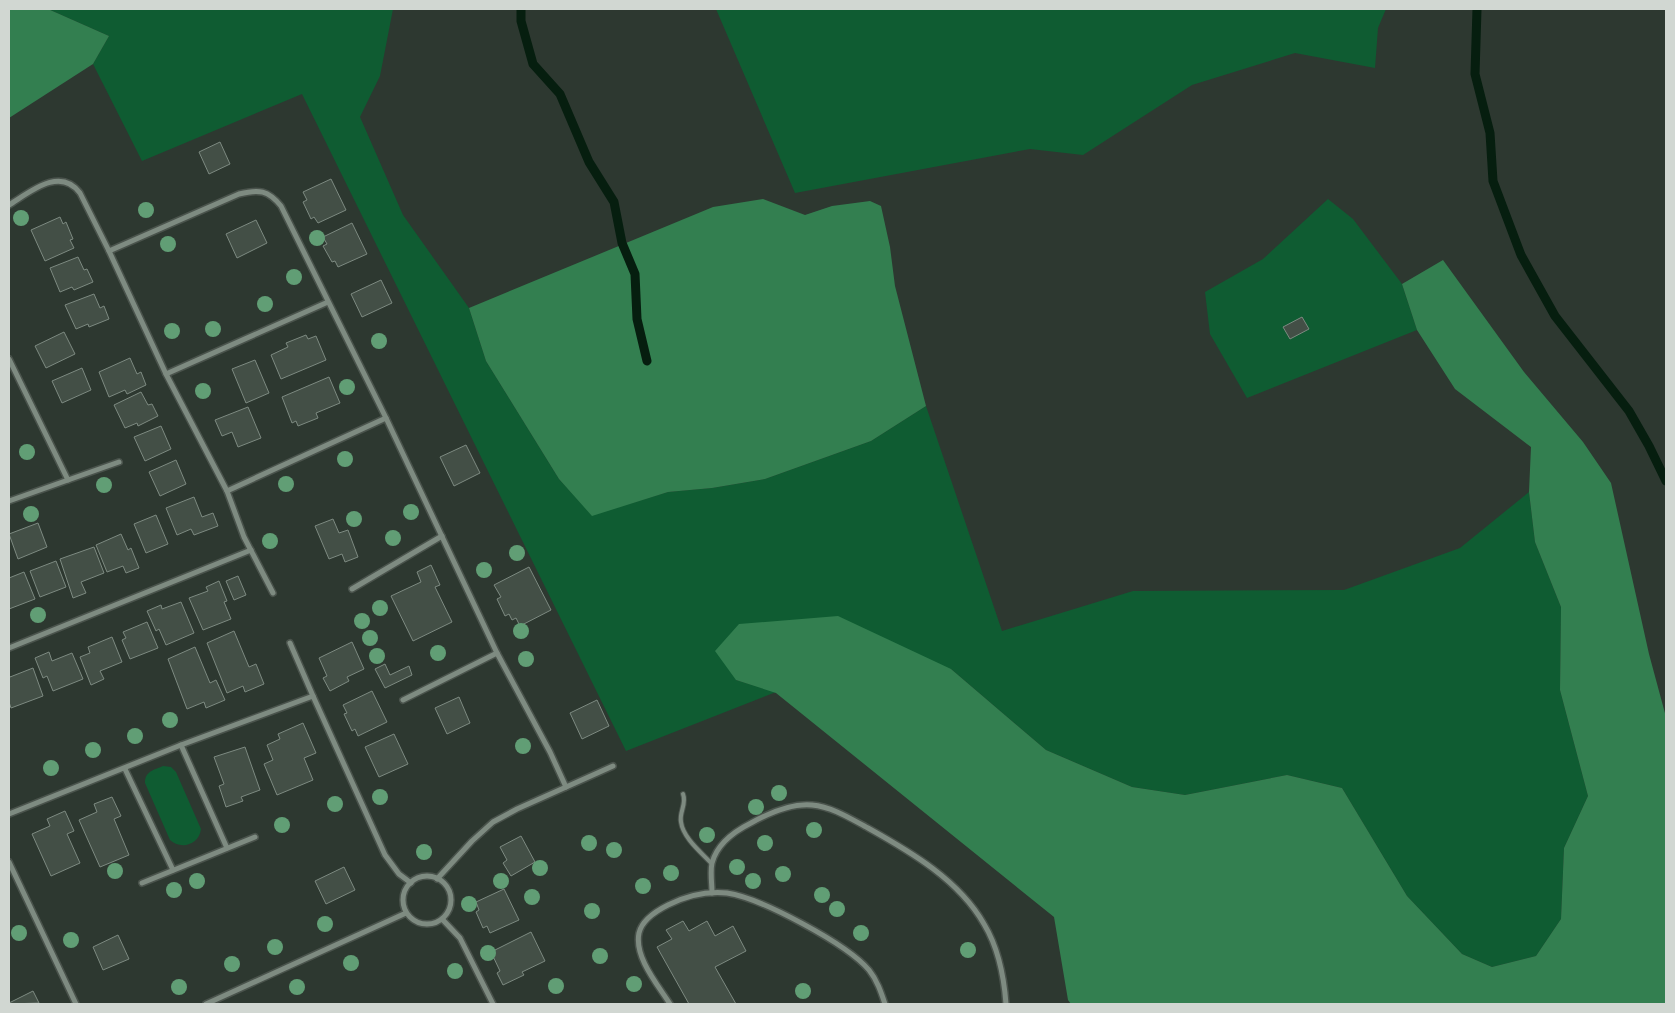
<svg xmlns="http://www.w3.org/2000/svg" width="1675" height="1013" viewBox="0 0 1675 1013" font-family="Signika,sans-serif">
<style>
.green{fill:#0f5c32}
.forest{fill:#337f50}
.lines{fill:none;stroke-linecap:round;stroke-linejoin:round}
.stream{stroke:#061e0f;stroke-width:9}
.building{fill:#434f46;stroke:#7d8a81}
.service-casing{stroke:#4a534c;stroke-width:6}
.minor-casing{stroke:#4a534c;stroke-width:8}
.service{stroke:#7e8b81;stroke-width:4}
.minor{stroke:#7e8b81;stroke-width:5}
.tree{fill:#619e75}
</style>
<rect width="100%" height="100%" fill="#2d3830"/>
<g class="green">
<path d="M48,9h345l-13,67 -20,41 43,98 66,93 17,53 73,118 33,36 76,-23 44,-4 53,-9 106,-38 55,-35 76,225 131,-40 211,-1 116,-42 69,-56 6,50 26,65 -1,83 28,106 -24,52 -3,71 -25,37 -44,11 -30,-13 -55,-58 -65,-108 -55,-13 -102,20 -53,-8 -86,-37 -95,-81 -215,11 40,12 -150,59 -324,-657 -160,67 -49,-97 16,-28z"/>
<path d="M716,9h670l-8,19 -3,40 -80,-15 -103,32 -109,70 -53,-6 -235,44z"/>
<path d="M1328,199l25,20 49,65 15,46 -170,68 -37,-64 -5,-42 58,-33z"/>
<path d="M163,766l8,1 5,5 25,57c-2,16 -20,21 -31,11l-25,-57c0,-12 9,-13 18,-17z"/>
</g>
<g class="forest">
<path d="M9,9h39l61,27 -16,28 -84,54z"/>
<path d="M763,199l42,16 27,-9 38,-5 11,5 9,41 5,39 31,120 -55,35 -106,38 -53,9 -44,4 -76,24 -33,-37 -73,-118 -17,-53 244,-101z"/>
<path d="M1443,260l81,112 59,70 28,41 38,171 17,63v287h-595l-3,-4 -14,-83 -278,-224 -40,-13 -21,-29 24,-27 99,-8 113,53 95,81 86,37 53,8 102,-20 55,13 65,108 55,58 30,13 44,-11 25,-37 3,-71 24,-52 -28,-106 1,-83 -26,-65 -6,-50 2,-45 -76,-58 -38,-59 -15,-46z"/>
</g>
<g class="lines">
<g class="stream">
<path d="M521,9v12l12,43 27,30 29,68 25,40 8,41 13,31 2,45 10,42"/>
<path d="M1477,9l-2,65 15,59 3,48 28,74 34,61 74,95 20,35 17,35"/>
</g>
</g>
<g class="building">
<path d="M220,142l10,22 -21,10 -10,-22z"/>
<path d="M331,179l15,31 -28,13 -4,-6 -3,2 -8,-17 4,-2 -4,-8z"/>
<path d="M60,217l3,7 3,-2 7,17 -3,1 4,8 -29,13 -14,-31z"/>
<path d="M256,220l11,23 -30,15 -11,-24z"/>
<path d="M352,223l15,31 -29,13 -3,-6 -3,1 -9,-16 4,-2 -4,-7z"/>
<path d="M78,257l6,13 3,-1 6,13 -19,8 -2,-3 -12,5 -10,-24z"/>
<path d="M381,280l11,23 -30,14 -11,-23z"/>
<path d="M94,294l6,14 4,-2 5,13 -20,8 -1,-3 -12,5 -11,-24z"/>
<path d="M1302,317l7,12 -19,10 -7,-12z"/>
<path d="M64,332l11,22 -29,14 -11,-22z"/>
<path d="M306,335l2,4 8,-3 10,24 -45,19 -10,-24 17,-8 -2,-4z"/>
<path d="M130,358l7,16 4,-2 5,13 -19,9 -2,-4 -16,7 -10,-25z"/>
<path d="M255,360l14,33 -23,10 -14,-34z"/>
<path d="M82,368l9,22 -29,13 -10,-22z"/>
<path d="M329,377l11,26 -24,10 2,5 -20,8 -2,-5 -4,2 -10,-26z"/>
<path d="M141,392l7,13 4,-1 6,12 -20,10 -1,-3 -12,5 -11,-23z"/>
<path d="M248,407l13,31 -23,9 -6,-15 -10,4 -7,-16z"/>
<path d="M161,426l10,23 -26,12 -11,-24z"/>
<path d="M466,445l14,28 -26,13 -14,-29z"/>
<path d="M176,460l10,24 -26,12 -11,-24z"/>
<path d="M194,497l8,20 11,-4 5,13 -24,9 -3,-6 -14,6 -11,-27z"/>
<path d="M156,515l12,29 -22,9 -12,-29z"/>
<path d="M333,519l6,14 9,-3 10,27 -13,5 -3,-8 -13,5 -14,-33z"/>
<path d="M38,523l9,24 -29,12 -9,-25z"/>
<path d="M121,534l7,16 3,-2 8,20 -13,5 -3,-7 -16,6 -11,-27z"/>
<path d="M94,547l10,26 -23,9 5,11 -13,5 -13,-39z"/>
<path d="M56,561l10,26 -26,10 -10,-26z"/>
<path d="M431,565l9,20 -5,2 17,35 -39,19 -22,-45 30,-14 -4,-10z"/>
<path d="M529,567l22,43 -31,16 -4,-8 -4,2 -3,-6 -4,2 -8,-17 4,-2 -7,-12z"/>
<path d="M24,572l11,27 -26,10v-31z"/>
<path d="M238,576l8,19 -12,5 -8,-19z"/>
<path d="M219,581l8,20 -3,1 7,17 -28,11 -14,-32 19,-7 -2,-4z"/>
<path d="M181,602l13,31 -28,12 -7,-16 -3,2 -9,-20 14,-6 1,4z"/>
<path d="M147,622l11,26 -28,11 -8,-19 4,-2 -3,-6z"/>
<path d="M234,631l15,36 7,-3 8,20 -19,8 -2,-6 -16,7 -20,-50z"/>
<path d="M112,637l10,25 -22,9 4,8 -13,6 -11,-28 10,-4 -2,-6z"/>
<path d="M352,642l12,27 -17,8 2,4 -19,10 -7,-13 4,-2 -8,-18z"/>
<path d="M195,647l15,36 6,-3 9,20 -19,8 -2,-6 -17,7 -19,-50z"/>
<path d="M49,652l3,9 20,-8 11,26 -30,12 -6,-15 -4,2 -8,-20z"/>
<path d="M385,664l5,11 19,-9 3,9 -27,13 -10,-19z"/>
<path d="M33,668l10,28 -32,12 -2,-6v-28l1,3z"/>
<path d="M372,691l15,31 -29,14 -3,-7 -3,2 -8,-17 3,-1 -4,-8z"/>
<path d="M459,697l11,26 -23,11 -12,-26z"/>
<path d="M597,700l12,26 -27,13 -12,-26z"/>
<path d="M303,723l13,30 -12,5 9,22 -36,15 -13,-31 9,-4 -6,-15 13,-6 -2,-5z"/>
<path d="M394,734l14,30 -29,13 -14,-30z"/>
<path d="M245,747l15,43 -19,7 2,4 -17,6 -7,-21 5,-2 -10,-27z"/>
<path d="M112,797l9,19 -7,3 15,36 -29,12 -21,-47 18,-8 -3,-8z"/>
<path d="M65,811l9,20 -7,3 13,29 -29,13 -19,-42 18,-8 -3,-7z"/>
<path d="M521,836l14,26 -24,14 -8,-13 4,-3 -7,-13z"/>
<path d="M344,867l11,23 -29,14 -11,-23z"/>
<path d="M504,889l15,31 -29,13 -3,-7 -4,2 -7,-16 3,-2 -3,-8z"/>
<path d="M683,921l6,10 18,-10 8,15 18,-10 13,25 -31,16 21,37h-47l-32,-57 15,-8 -6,-9z"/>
<path d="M531,932l14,29 -23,11 2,3 -21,10 -6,-12 3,-2 -9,-19z"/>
<path d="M118,935l11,24 -26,11 -10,-23z"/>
<path d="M33,991l6,12 -30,1v-1z"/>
</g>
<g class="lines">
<g class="service-casing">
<path id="service" d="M683,794c4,10 -4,18 -2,28 2,16 21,31 31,42"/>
</g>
<g class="minor-casing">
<g id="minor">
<path d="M9,205c21,-13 51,-39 71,-12l29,58 57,123 61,117 17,46 29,56"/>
<path d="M109,251l130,-57c20,-5 29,-4 42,12l105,212 111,235 53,99 16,35"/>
<path d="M9,359l59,121 -59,21"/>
<path d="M166,374l162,-72"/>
<path d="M68,480l51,-18"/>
<path d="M227,491l159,-73"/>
<path d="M352,589l90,-53"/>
<path d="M290,643l23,53"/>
<path d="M9,648l242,-98"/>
<path d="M403,700l94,-47"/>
<path d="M181,745l46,103"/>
<path d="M125,769l48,101"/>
<path d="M9,814l172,-69 132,-49 72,159 14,19 12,9"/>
<path d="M9,862l67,142"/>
<circle cx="427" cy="900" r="24"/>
<path d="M437,879l35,-38 21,-19 24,-13 96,-43"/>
<path d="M142,883l113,-46"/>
<path d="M712,893c0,-10 -2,-21 0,-30 5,-19 23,-32 39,-40 18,-10 40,-20 61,-18 21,2 39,14 56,23 43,24 91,52 116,96 15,25 20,52 22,80"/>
<path d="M442,919l18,19 33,66"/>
<path d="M206,1004l200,-91"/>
<path d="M670,1004c-12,-19 -36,-47 -31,-71 3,-13 19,-23 29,-28 18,-9 39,-14 59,-12 34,5 120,51 142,77 8,10 12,22 16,34"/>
</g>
</g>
<use href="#service" class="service"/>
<use href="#minor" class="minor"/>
</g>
<g class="tree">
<circle cx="146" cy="210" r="8"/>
<circle cx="21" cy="218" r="8"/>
<circle cx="317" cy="238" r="8"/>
<circle cx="168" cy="244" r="8"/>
<circle cx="294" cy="277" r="8"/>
<circle cx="265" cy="304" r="8"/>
<circle cx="213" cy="329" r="8"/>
<circle cx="172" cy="331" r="8"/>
<circle cx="379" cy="341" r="8"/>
<circle cx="347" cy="387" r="8"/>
<circle cx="203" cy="391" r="8"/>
<circle cx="27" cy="452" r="8"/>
<circle cx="345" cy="459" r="8"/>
<circle cx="286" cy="484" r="8"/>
<circle cx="104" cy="485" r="8"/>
<circle cx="411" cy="512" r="8"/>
<circle cx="31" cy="514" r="8"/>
<circle cx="354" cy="519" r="8"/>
<circle cx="393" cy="538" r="8"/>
<circle cx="270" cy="541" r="8"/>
<circle cx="517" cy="553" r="8"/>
<circle cx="484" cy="570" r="8"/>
<circle cx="380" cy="608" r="8"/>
<circle cx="38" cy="615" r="8"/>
<circle cx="362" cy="621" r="8"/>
<circle cx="521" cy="631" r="8"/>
<circle cx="370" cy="638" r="8"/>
<circle cx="438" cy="653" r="8"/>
<circle cx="377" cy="656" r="8"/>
<circle cx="526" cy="659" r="8"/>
<circle cx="170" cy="720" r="8"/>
<circle cx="135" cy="736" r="8"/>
<circle cx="523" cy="746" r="8"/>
<circle cx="93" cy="750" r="8"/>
<circle cx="51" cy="768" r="8"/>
<circle cx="779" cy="793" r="8"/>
<circle cx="380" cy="797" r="8"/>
<circle cx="335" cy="804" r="8"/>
<circle cx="756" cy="807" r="8"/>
<circle cx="282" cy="825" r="8"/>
<circle cx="814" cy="830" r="8"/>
<circle cx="707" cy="835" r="8"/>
<circle cx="589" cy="843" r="8"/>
<circle cx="765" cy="843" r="8"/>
<circle cx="614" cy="850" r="8"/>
<circle cx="424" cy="852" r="8"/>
<circle cx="737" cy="867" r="8"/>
<circle cx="540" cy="868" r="8"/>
<circle cx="115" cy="871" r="8"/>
<circle cx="671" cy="873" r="8"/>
<circle cx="783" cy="874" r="8"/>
<circle cx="197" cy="881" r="8"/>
<circle cx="501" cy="881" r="8"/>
<circle cx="753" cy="881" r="8"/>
<circle cx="643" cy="886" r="8"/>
<circle cx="174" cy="890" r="8"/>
<circle cx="822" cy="895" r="8"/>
<circle cx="532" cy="897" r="8"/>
<circle cx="469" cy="904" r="8"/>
<circle cx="837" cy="909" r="8"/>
<circle cx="592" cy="911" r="8"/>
<circle cx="325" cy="924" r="8"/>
<circle cx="19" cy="933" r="8"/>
<circle cx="861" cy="933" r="8"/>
<circle cx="71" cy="940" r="8"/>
<circle cx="275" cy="947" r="8"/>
<circle cx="968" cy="950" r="8"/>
<circle cx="488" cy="953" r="8"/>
<circle cx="600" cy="956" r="8"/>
<circle cx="351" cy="963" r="8"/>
<circle cx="232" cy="964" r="8"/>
<circle cx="455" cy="971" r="8"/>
<circle cx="634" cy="984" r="8"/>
<circle cx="556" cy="986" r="8"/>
<circle cx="179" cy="987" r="8"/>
<circle cx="297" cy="987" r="8"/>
<circle cx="803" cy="991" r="8"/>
</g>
<rect width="1675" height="1013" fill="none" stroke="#d1d7d2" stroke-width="20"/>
</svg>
